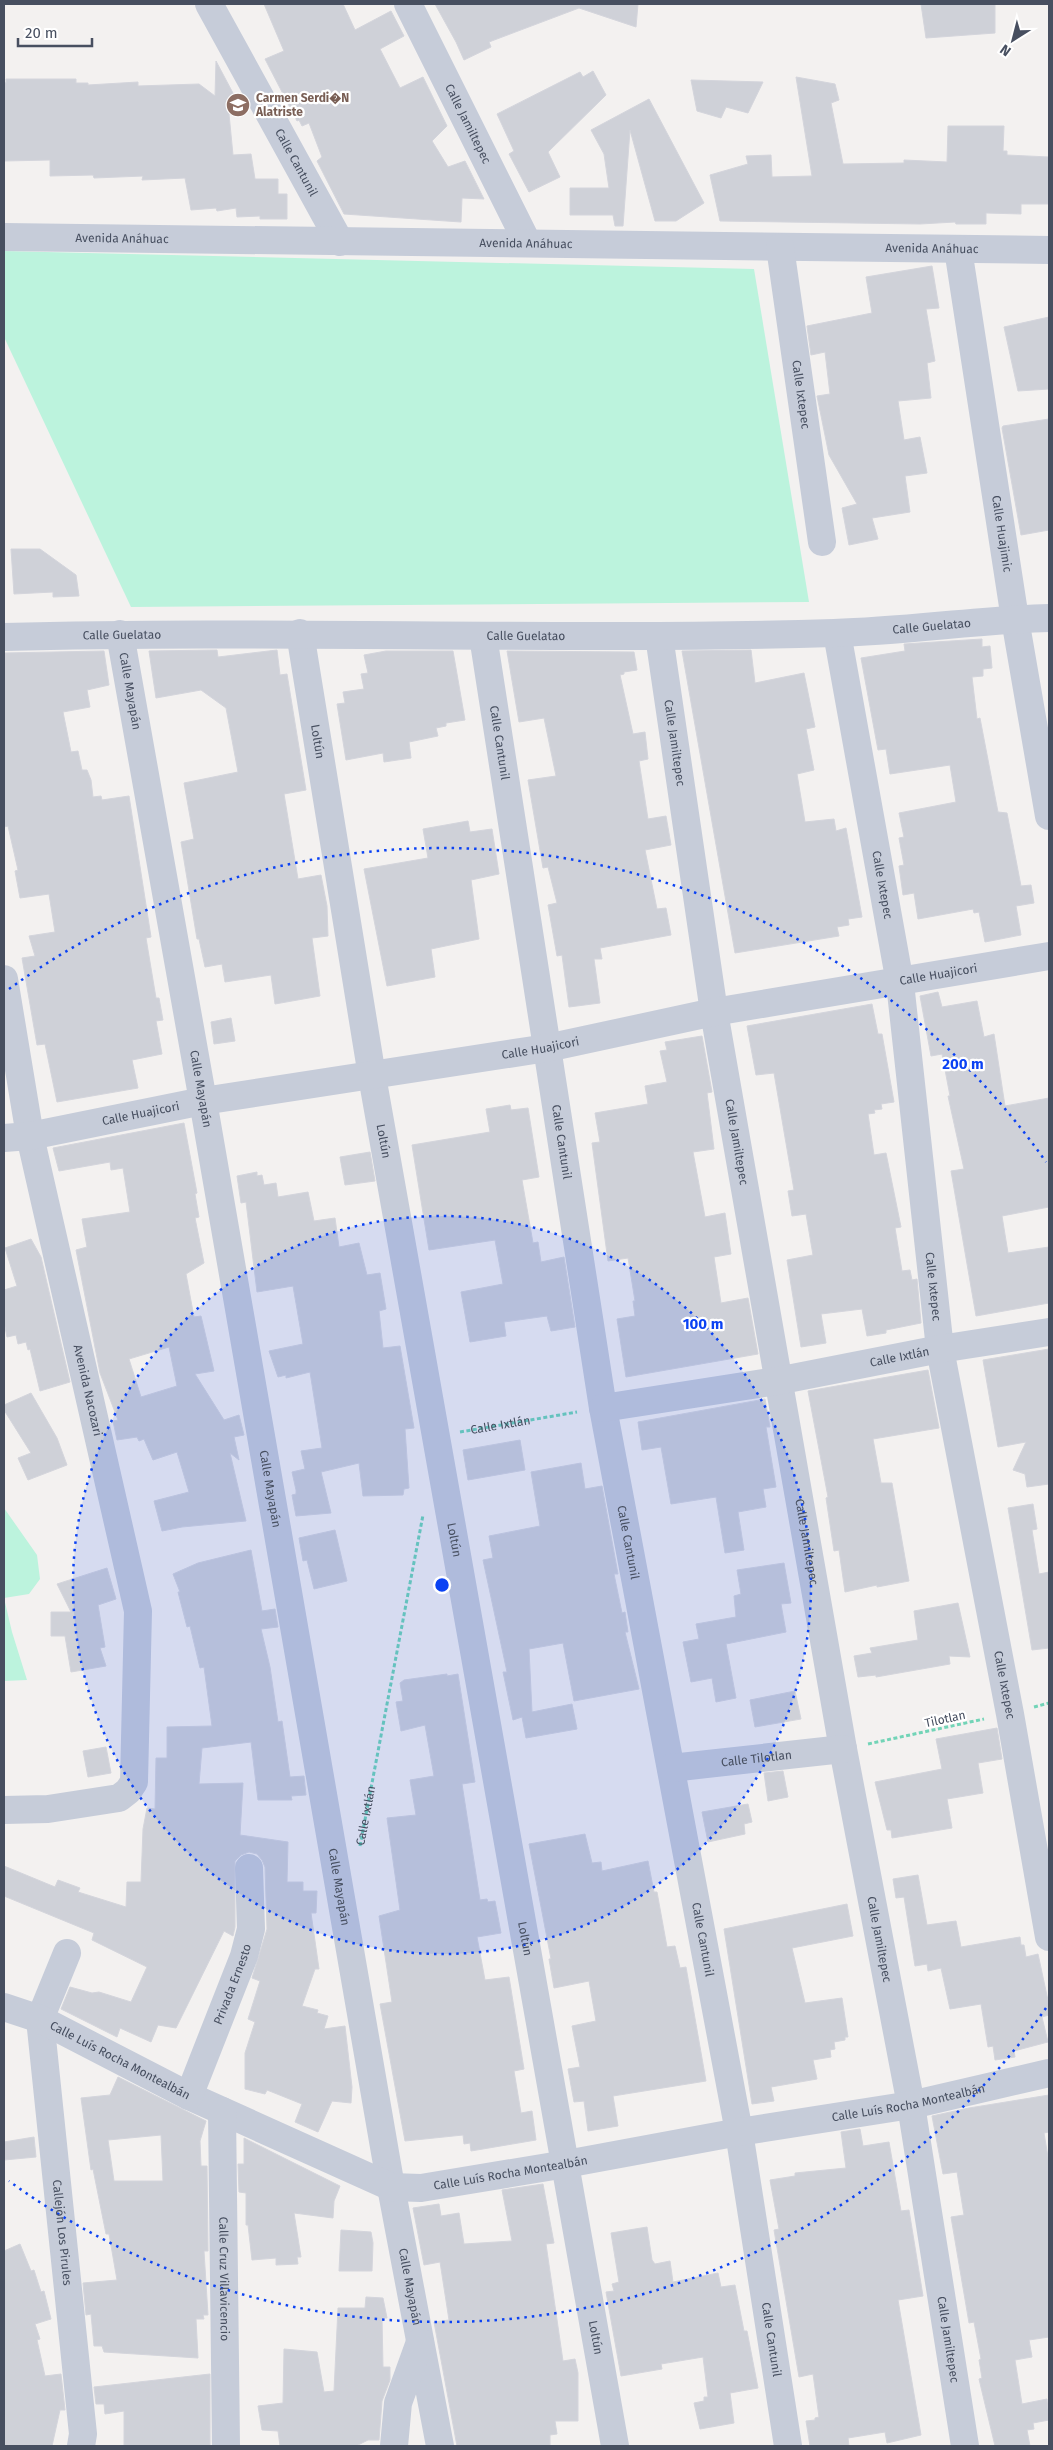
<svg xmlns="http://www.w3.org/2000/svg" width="1053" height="2450" viewBox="0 0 1053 2450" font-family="'Fira Sans',sans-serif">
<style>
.green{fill:#bcf3dd}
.building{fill:#cfd1d8;stroke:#d4d5dc;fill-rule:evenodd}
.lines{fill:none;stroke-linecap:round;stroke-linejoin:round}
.path{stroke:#72d4b7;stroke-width:3;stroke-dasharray:4 2.5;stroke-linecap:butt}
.minor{stroke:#c6ccd9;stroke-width:28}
.ring{fill:none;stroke:#0b42f3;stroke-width:2.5;stroke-dasharray:2.5 5}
.labels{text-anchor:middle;stroke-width:4.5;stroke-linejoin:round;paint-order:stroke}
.education-label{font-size:12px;font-weight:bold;fill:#785e54;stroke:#fff;text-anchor:start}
.street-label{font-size:12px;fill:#474f60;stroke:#fff}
.centre{fill:#0b42f3;stroke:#fff;stroke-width:2.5}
.ring-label{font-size:15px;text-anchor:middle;font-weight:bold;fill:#0b42f3;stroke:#fff;stroke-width:4.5;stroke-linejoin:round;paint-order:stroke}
</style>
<rect width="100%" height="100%" fill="#f3f1f0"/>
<g class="green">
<path d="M4,251l750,18 55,333 -678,5 -127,-270z"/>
<path d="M4,1508l33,47 3,24 -11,15 -25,4 8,34 15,48 -23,1z"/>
</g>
<g class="building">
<path d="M264,4h79l12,26 36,-19 13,25 -24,13 20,39 23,-11 24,49 -15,15 16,26 17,-6 19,38 -22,-1 -1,24 -117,-8 -27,-53 5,-4 -13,-34 -7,3 -3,-6 -2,1 -32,-62 19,-8z"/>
<path d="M435,4h203l-2,23 -57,-19 -90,34 2,5 -27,13 -8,-18z"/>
<path d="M921,4h74v29l-69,5z"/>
<path d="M216,61l27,51 -14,2 4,41 18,-1 4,25h23v15h9v25h-27v-3l-23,1 -1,-9 -19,3 -1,-3 -25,2 -6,-32 -43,2 1,-4 -49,2 -1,-3 -43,1v-16l-46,1v-79l2,1v-4h70v4h12v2l50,-3v4l61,-2 16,12z"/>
<path d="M593,71l13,24 -58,57 12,25 -31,15 -20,-38 5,-3 -17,-37 83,-42 3,5z"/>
<path d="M796,77l39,7 4,16 -8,3 12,61 61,-1v-3l43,2 1,-36h56l-1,25h4v4l42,2v47h-28v10l-35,-1v11h-30l-1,-2 -35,2 -200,-3 -10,-46 38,-11 -2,-8 25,-1 1,22 40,-1z"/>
<path d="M691,80l72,2 -15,31 -22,-6 -5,11 -24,-7z"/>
<path d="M649,99l55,104 -28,18h-21l-25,-91 -7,96h-8l-2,-11h-43v-27h39l-5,-34 -13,-24z"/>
<path d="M932,266l7,42 -13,1 9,52 -8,2 4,35 -33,3 6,39 16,-3 7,36 -22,3 5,36 -38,6 6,21 -29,6 -7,-37 15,-4 -28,-49 -12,-59 13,-2 -5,-42 -14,3 -4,-29 65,-13 -6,-36z"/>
<path d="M1049,317v72l-31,2 -14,-64z"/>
<path d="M1049,419v111l-28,5 -19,-107 1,-2z"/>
<path d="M11,549h29l36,26 3,21 -26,1v-5l-39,2z"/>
<path d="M982,639v8l8,-1 2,22 -9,1v7l-11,1 5,42 3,-1 18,94 9,1 14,73 10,-1 3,18 -18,3 5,29 -36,7 -6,-30 -5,1 -1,-4 -55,10 -4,-26 -11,2 -4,-29 5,-1 -5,-27 5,-1 -5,-24 57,-11 -6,-37 -60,9 -4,-25 -8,1 -17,-92 44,-7 -1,-7z"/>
<path d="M217,650l1,7 59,-7 3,25 7,-1 19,116 -22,4 14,85 23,-4 6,31 1,30 -16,2 8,58 -45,8 -4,-29 -46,7 -3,-18 -17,3 -6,-28h-2l-16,-97 13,-3 -10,-56 54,-11 -12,-64 -25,-18 -45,8 -7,-47z"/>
<path d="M751,650l4,33 49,-10 11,54 -9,2 8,41 -17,4 8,48 29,-3 2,12 10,-3 16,89 -14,2 1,6 -12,2 2,9 -104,17 -53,-302z"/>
<path d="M104,651l5,34 -22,5 3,17 -27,5 8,40 7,-1 4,19h5l4,10 2,17 8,-1 1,4 27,-4 22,141 -5,1 10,60h3l4,22 -7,1 6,33 -30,6 6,28 -81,14 -12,-58 -8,1 -15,-87 13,-2 -6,-20 26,-4 -6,-38 -29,4 -5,-27 3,-1 -10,-44 -4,1v-174z"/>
<path d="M386,651h67l12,69 -19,3v3l-10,2 2,8 -29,6 2,16 -27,4 -1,-9 -37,7 -9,-56 8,-1 -2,-11 21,-3 -3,-15 7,-1 -4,-18z"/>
<path d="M507,651l127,1 3,18 -13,2v2l-4,1 13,59 12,-2 3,27 -9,2 9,58 18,-3 5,29 -26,5 12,59 9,-1 5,27 -71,13 2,11h-8l6,44 -31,4 -7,-52 -5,1 -9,-51 9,-2 -9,-36 -5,1 -15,-88 28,-4 -12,-58 -25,4z"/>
<path d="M468,821l2,11 22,-3 7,45 -28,6 8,59 -48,10 4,28 -48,9 -23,-117 64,-11 -5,-29z"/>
<path d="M938,992l4,15 35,-6 7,36 10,-3 11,72 44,-8v109l-47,9 6,37 41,-6v56l-73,13 -25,-145 13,-2 -16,-73h2l-8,-42 -11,2 -11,-60z"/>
<path d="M872,1004l6,30h4l12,68 -13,2 1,5 -8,1 1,3 -7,1 6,41 12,-2 15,74 -6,1 7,43 8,-1 2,10 5,-1 4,44 -35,7v3l-19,3 -5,-27 -41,5 5,29 -25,4 -14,-87 26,-5 -7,-41 -14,2 -4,-25 6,-1 -20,-117 -18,2 -9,-49z"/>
<path d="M231,1018l4,23 -21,3 -3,-22z"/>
<path d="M702,1036l10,56 -5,1 7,56 -21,3 12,65 20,-4 6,41 -17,3 7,46 27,-5 10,56 -132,23 -9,-58 18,-3 -2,-15h2l-7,-43 -20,3 -16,-118 8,-1 -5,-29 53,-9 -3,-18 22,-4 -7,-31 7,-1 -2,-8z"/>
<path d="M510,1105l1,5 17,-2 11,69 -17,3 11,63 5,-1 3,20 23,-5 11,70 -24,4 -4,-15 -43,6 2,14 -36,6 -9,-50 42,-8 -8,-44 -66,10 -17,-105 78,-13 -4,-23z"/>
<path d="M184,1123l13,70 -2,1 4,23 -4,1 9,45 -18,11 8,43 7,-1 13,55 -19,3 29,46 15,-5 5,20 -10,2 5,23 -9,-7 16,68 -64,6 -20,4 -8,-30 35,-9 -12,-40 -24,8 -9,-21 -5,2 -2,-4 -20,3 -4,-19 5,-1 -18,-47 -24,-123 11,-3 -5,-28 48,-7 -7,-44 -12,2 -1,-8 -51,9 -6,-23zM169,1347l8,39 -36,11 -12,-38z"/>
<path d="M370,1152l5,29 -30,4 -5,-28z"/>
<path d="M257,1172v4l5,-1 2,10 12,-2 2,14 30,-5 6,29 21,-3 4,29 20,-4 8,32 13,-2 6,36 -7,2 4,37 17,-2 14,82 -9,1 4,59 -5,1 -1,6 -40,1 -4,-33 -38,9 10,41 -35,3 -4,-21 4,-1v-4l-4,-18 13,-3 -4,-18 21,-3 -12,-76 -24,6v-3l-8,2 -9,-26 34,-7 -10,-58 -36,6 -11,-90 -5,1 -4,-27z"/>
<path d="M31,1239l10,18 29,125 -30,9 -10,-42 -2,1 -2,-8 -8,2 -2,-9 -9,2 -3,-15v-32l13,-4 -12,-38z"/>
<path d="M1049,1349v135l-22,3 -2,-13 -12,-4 13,-28 -28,5 -15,-87z"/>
<path d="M928,1370l11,58 -66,11 8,44h11l17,98 -32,6v-2l-32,7 -6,-42 -5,1 -8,-53 2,-1 -20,-106z"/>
<path d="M31,1393l26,45 10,27 -39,15 -10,-22 13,-5 -27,-43v-5z"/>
<path d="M765,1399l5,28h-4l10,60 -13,2 3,18 -28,5 6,38 -19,3 -9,-56 -45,7 -10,-57 -19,3 -4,-28z"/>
<path d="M520,1440l5,30 -57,10 -5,-30z"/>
<path d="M581,1463l4,26 17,-3 16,88h-4l8,39 3,-1 3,20h-3l14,57 -65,12 -11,-58 -34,6 3,63 40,-8 5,25 -51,9 -4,-21 -9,3 -10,-48h4l-24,-112 10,-2 -4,-22 51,-10 -9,-54z"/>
<path d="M1033,1504l4,25 -5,1 7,44 10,-2v76l-17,2 -24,-142z"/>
<path d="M335,1530l12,51 -33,8 -7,-29 -4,1 -4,-23z"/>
<path d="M251,1550l11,61 13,-2 3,18 -17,2 9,38 8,55 4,-1 8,56 14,-1 2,19 -15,1 1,4h-34l-7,-58 -49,6 -3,36 44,-1 -3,52 48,7 -1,40h16v9h14l-1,22h-5l8,56h-4l-13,37 16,4 -1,3 11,3 -4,13 21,-3 7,61 -1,16 -19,-2 -14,31 -23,-10 7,-18 -35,-14 -2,4 -20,-5v-36l10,-31 -7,-3 12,-38 -8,-3 15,-49 -2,-62 -3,-7 -5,-6 -8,-2 -8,3 -6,6v66l-2,9 -9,-5 -48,97 -18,-3 -7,17 -31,-14 -3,9 -56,-28 9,-22 22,6 7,-1 32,10 16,-35 -55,-27 2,-7 -90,-37v-30l51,21 3,-7 22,8 -2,4 48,15 1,-25h14l2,-53 4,-21 8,1 1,-51h11v-31l45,-1 -8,-59 -4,1 -10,-42 -3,1 -9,-35h2l-7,-18 25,-11z"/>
<path d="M784,1563l7,40 -10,1 5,28 -60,12 10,54 -20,4 -4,-24 -21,4 -8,-40 16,-3 -3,-15 40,-7 -2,-21 7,-2 -4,-24z"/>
<path d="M107,1568l9,31 -18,6 7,42 -5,1 6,18 -35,6 -6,-36h-14v-24h20l-14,-28z"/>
<path d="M958,1603l12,54 -21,-1 1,8 -74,13v-2l-18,2 -4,-21 18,-3 -2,-5 48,-8 -4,-29z"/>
<path d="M447,1674v2l11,-2 17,108 -13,2 18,116 7,-1 1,3 7,-1 6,32 -24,4 8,43 24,-3 15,92 -10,2 7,42 11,-2 4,29 -65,11 -1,-8 -6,1 -1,-9 -58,6 -25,-137 12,-2 -13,-86 21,-6 -13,-92 29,-3 -6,-35 24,-4 -9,-51 -24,6 -5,-29 7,-1 -3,-18 4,-3z"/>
<path d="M795,1691l6,28 -46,8 -5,-27z"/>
<path d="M997,1728l5,31 -24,4 5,30 -36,6 5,29 -60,10 -1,-8h-4l-12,-48 67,-13 -6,-30z"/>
<path d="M106,1747l5,26 -23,4 -5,-26z"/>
<path d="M783,1771l5,26 -20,4 -4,-28z"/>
<path d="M748,1804l4,18 -8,2 1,10 -37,8 -6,-30z"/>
<path d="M585,1834l7,29 9,-1 1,9 46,-10 6,31h3l10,55 8,-1 5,22 6,-1 20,114 -93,15 5,30 -30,5 -4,-30 -10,1 -6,-33 12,-2 -8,-41 24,-5 -7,-40 -35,7 -5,-29h2l-22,-115z"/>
<path d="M918,1875l9,50 29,-4 5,26 59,-10 1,8h3l2,12 12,-3 11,51v10l-7,2 6,25 -34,9 1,6 -20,3 -2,-14 -5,1 -7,-43 -31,5 -9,-41 -13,3 -1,-7 -12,2 -11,-69 -8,1 -3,-19z"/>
<path d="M847,1904l6,32 -61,12 13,55 37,-5 6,39h-3v3l-11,2 1,7 -5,1 1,7 -18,3 4,19 -46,8 3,14 -22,3 -28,-175z"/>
<path d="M118,2077l88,44 -6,20 1,25h6l1,85h-4l4,64h-5l1,4h-8l2,39 -94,-6 -2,-6h-8l-3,-32 -5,1 -3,-32 34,-3 -8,-46h-3l-13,-65 -2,1 -10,-72 29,-3zM161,2135l2,46h-49l-6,-41z"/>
<path d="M1049,2095v37l-5,1 5,30v174l-20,3 3,17 -17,3 7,44 25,-5 2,21 -16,3 1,6 -7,1 3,16h-35l-16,-67 3,-1 -3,-18 2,-1 -7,-37 -5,1 -18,-106 13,-2 -7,-43 -14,2 -11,-58 37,-8z"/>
<path d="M860,2129l3,17 26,-4 12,69 8,-1 14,86 -25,4 23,135 -34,8 -2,-11 -37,6 1,8h-39l-4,-25 9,-1v-2l4,-1 -6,-43 -14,3 -25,-147 5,-1 -9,-49 25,-4v-3l51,-5 -5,-36z"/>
<path d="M34,2137l2,20 -32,3v-18z"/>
<path d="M244,2138l96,48 -6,15 -1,17 -39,-5 7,44h-4l1,7 -22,1v-7l-24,2 -4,-35h-2v-32l-7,-1 -1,-28h6z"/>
<path d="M543,2184l11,59 -8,1 17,117 12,-2 3,14v48h-23l2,13 -7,1v11h-93l-23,-124 15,-2 -9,-58 -16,3 -11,-57 26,-4 2,12 18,-3 5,31 48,-3 -10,-51z"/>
<path d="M647,2227l5,33 3,4 15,-3 3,21 45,-9 3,14 14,-2 9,46h3l11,57 -28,5 4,30 -34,6 -6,-26 10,-2v-4h4l-5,-40 -42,7 1,5 -41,7 -15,-84 8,-1 -2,-7 7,-2 -8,-49z"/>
<path d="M341,2230l30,2 2,11 -1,28h-33z"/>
<path d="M20,2244l11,27 3,-1 7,22 3,-1 7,28 -16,5 5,15 -3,1 8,36 16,-2 4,36h-5l-8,36h-48v-195z"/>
<path d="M366,2297l17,1 4,20h-5l1,49h7v13l-8,21 -3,39h-11l-12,6h-76l-2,-15 -16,-1 -4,-24 25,-3 1,-54 33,3 7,40 10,-1 4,-83h27z"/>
<path d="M210,2374v72h-86v-35l-19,3 -1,-10h-8l-2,-17z"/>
</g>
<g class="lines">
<g class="path">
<path id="s1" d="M460,1432l117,-20"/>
<path d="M1034,1707l15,-4"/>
<path d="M868,1744l116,-25"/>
<path id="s2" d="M360,1846l63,-331"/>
</g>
<g class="minor">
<path id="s3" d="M209,4l131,238"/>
<path id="s4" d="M408,4l119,238"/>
<path id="s5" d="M4,237l1045,13"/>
<path id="s6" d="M780,247l42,295"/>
<path id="s7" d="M958,249l57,370 34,197"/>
<path id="s8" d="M300,633l72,443 243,1370"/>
<path id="s9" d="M837,633l63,350 40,366 70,365 39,223"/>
<path id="s10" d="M120,634l83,467 188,1086 49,259"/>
<path id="s11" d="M483,636l120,772 136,724 49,314"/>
<path id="s12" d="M659,636l55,376 129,737 68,356 54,341"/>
<path id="s13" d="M4,637c277,-7 553,4 830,-4 72,-2 143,-13 215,-15"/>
<path id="s14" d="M4,979l26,157 108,475 -4,171 -6,9 -9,7 -71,11 -44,1"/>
<path id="s15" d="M4,1138l26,-2 173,-35 344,-53 167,-36 335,-56"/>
<path id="s16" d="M603,1408l174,-27 163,-32 109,-17"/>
<path id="s17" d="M671,1768l172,-19"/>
<path id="s18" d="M67,1953l-27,66 43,415 -2,12"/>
<path id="s19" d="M4,2007l36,12 149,77 202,91 30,1 145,-24 173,-32 172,-27 138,-32"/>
<path id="s20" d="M189,2096l55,-140 7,-27 -2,-61"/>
<path id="s21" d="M222,2111l4,335"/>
<path d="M394,2446l4,-43 22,-61"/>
</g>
</g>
<circle cx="442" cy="1585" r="369" fill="#0b42f3" fill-opacity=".12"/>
<g class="ring">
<circle cx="442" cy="1585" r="369"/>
<path d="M1046 2008A737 737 0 0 1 9 2181M9 989A737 737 0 0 1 1046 1162"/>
</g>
<defs>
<g id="school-disc" transform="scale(1.25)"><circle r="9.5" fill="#8d6e63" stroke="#fff"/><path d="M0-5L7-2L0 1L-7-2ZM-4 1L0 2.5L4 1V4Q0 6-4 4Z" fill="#fff"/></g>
</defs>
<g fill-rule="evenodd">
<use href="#school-disc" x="238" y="105"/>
</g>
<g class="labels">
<g class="education-label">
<text x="256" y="102">Carmen Serdi�N<tspan x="256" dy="14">Alatriste</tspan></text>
</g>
<g class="street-label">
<text dy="4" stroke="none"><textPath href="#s4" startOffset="134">Calle Jamiltepec</textPath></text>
<text dy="4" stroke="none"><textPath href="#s3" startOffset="181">Calle Cantunil</textPath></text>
<text dy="4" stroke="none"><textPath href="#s5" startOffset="118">Avenida Anáhuac</textPath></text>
<text dy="4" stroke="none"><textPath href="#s5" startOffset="522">Avenida Anáhuac</textPath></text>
<text dy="4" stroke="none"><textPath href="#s5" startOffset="928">Avenida Anáhuac</textPath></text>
<text dy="4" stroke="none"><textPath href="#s6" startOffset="149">Calle Ixtepec</textPath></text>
<text dy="4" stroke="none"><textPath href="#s7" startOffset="288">Calle Huajimic</textPath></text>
<text dy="4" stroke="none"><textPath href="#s13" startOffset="928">Calle Guelatao</textPath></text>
<text dy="4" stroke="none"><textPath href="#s13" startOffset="118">Calle Guelatao</textPath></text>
<text dy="4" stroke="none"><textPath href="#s13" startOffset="522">Calle Guelatao</textPath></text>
<text dy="4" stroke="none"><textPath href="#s10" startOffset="58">Calle Mayapán</textPath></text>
<text dy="4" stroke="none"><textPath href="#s8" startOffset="110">Loltún</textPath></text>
<text dy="4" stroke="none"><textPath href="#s11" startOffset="108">Calle Cantunil</textPath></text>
<text dy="4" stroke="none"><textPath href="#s12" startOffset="108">Calle Jamiltepec</textPath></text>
<text dy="4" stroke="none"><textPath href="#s9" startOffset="256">Calle Ixtepec</textPath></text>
<text dy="4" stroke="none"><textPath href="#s15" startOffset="949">Calle Huajicori</textPath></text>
<text dy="4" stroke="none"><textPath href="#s15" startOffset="544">Calle Huajicori</textPath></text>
<text dy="4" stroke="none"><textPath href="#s10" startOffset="462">Calle Mayapán</textPath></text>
<text dy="4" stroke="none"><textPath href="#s15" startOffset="139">Calle Huajicori</textPath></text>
<text dy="4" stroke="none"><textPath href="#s8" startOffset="515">Loltún</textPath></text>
<text dy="4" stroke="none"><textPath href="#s11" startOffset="512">Calle Cantunil</textPath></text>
<text dy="4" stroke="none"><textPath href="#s12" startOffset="512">Calle Jamiltepec</textPath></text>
<text dy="4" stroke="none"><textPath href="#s9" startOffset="661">Calle Ixtepec</textPath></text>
<text dy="4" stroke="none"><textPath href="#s16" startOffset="301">Calle Ixtlán</textPath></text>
<text dy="4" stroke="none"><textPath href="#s14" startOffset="420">Avenida Nacozari</textPath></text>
<text dy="4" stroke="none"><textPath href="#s1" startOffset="41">Calle Ixtlán</textPath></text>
<text dy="4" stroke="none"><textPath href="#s10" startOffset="868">Calle Mayapán</textPath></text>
<text dy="4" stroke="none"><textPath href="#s8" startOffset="920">Loltún</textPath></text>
<text dy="4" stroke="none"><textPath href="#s11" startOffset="918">Calle Cantunil</textPath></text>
<text dy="4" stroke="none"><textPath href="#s12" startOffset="918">Calle Jamiltepec</textPath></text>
<text dy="4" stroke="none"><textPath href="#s9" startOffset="1066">Calle Ixtepec</textPath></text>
<text transform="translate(945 1719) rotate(-12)" y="4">Tilotlan</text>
<text dy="4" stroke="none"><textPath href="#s17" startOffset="86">Calle Tilotlan</textPath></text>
<text dy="4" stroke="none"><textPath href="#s2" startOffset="31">Calle Ixtlán</textPath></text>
<text dy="4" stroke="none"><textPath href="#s10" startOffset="1272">Calle Mayapán</textPath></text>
<text dy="4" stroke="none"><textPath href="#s8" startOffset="1325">Loltún</textPath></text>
<text dy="4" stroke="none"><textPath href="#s12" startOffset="1322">Calle Jamiltepec</textPath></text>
<text dy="4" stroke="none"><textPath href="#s11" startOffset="1322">Calle Cantunil</textPath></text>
<text dy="4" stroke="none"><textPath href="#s20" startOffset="120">Privada Ernesto</textPath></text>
<text dy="4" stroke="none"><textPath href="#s19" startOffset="128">Calle Luís Rocha Montealbán</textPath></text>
<text dy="4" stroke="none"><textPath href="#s19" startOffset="952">Calle Luís Rocha Montealbán</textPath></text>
<text dy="4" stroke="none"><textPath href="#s19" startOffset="548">Calle Luís Rocha Montealbán</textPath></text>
<text dy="4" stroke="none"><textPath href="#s18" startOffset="286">Callejón Los Pirules</textPath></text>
<text dy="4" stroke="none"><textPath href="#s21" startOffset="168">Calle Cruz Villavicencio</textPath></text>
<text dy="4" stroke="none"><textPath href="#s10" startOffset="1678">Calle Mayapán</textPath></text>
<text dy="4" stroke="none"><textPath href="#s8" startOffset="1730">Loltún</textPath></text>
<text dy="4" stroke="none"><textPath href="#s11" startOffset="1728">Calle Cantunil</textPath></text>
<text dy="4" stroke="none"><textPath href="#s12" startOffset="1728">Calle Jamiltepec</textPath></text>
</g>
</g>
<circle cx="442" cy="1585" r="8" class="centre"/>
<g class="ring-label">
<text x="963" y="1069">200 m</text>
<text x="703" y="1329">100 m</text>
</g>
<rect width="1053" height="2450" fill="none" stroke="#474f60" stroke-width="10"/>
<g transform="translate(1013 40) rotate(216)" stroke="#ffffff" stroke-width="4" paint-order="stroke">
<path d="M0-4L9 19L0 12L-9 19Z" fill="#474f60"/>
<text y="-8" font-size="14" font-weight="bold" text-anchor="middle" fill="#474f60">N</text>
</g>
<path d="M18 38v8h74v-8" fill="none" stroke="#474f60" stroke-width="2.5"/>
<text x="25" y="38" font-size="15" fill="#474f60" stroke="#ffffff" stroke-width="4" paint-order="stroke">20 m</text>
</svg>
